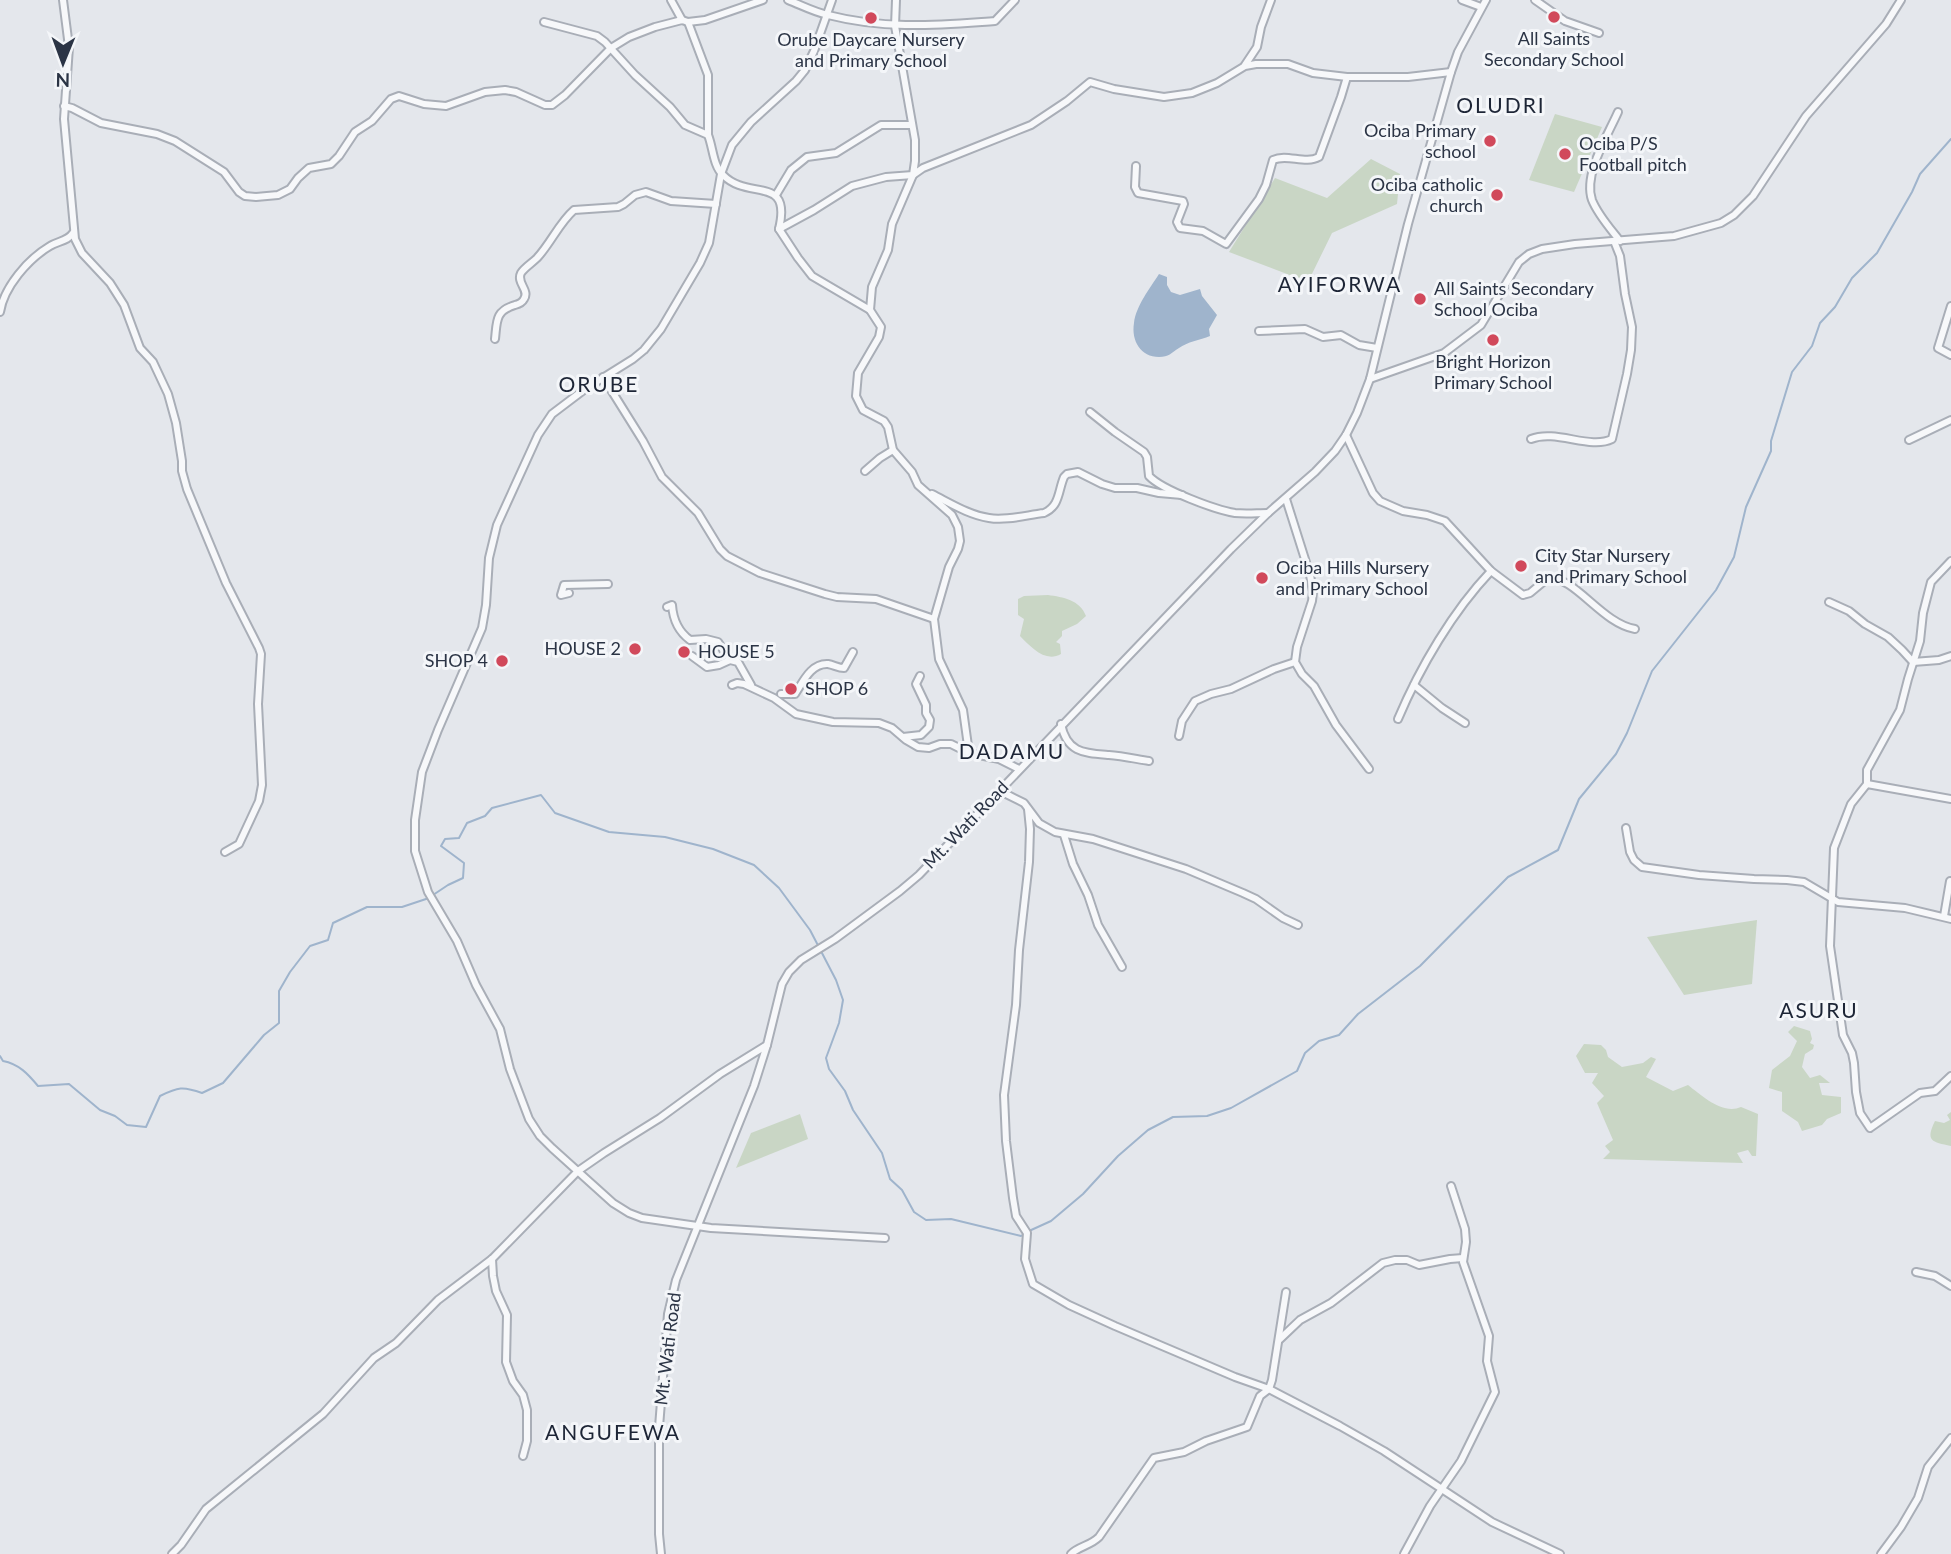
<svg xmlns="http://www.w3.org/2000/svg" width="1951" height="1554" viewBox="0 0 1951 1554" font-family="Lato,sans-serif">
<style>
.green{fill:#c9d6c5}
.water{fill:#9fb4cc}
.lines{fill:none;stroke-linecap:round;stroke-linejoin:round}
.stream{stroke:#9fb4cc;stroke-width:2}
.minor-casing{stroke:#a9aeb7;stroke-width:10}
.minor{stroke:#f7f8fa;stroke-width:6}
.poi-dot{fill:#d1495b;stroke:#f4f6f9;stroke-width:2.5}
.labels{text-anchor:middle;stroke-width:6;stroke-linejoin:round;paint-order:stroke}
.poi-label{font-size:18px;fill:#2b3445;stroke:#f4f6f9;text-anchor:start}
.street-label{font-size:18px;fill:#2b3445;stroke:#f4f6f9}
.quarter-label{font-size:21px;letter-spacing:2px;fill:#1d2536;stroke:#f4f6f9}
</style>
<rect width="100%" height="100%" fill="#e4e7ec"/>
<g class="green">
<path d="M1555,114l47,13 -28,65 -45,-12z"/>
<path d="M1371,159l29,15 -3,30 -65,29 -24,49 -79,-30 46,-74 52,20z"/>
<path d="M1048,595c15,2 32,5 38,21l-9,8 -15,7v5l-6,6 4,2 1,10c-16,9 -30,-7 -41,-18l4,-17 -6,-4v-16l6,-3z"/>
<path d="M1757,920l-5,64 -68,11 -37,-58z"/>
<path d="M1794,1026l16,5 2,8 -2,4 4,2 -1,4 -8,5 -3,13 8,11 10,-3 10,8h-11l3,12 19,2v16l-14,6 -5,6 -20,6 -4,-9 -16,-11v-19l-13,-4 3,-18 18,-14 7,-15 -9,-9z"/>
<path d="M1584,1044l17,1 5,5 2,7 14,10 21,-4 8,-6 5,2 -10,18 27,14 15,-6c14,11 35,30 53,22l17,7 -2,42h-4l-4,-6 -11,3 6,10 -140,-4 7,-7 -5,-6 8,-6 -16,-37 7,-7 -12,-13 6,-10h-13l-9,-17z"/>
<path d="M1951,1112v34c-19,-4 -26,-5 -16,-25l9,2 6,-3 -3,-5z"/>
<path d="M800,1114l8,25 -72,29 15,-35z"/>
</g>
<path class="water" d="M1159,274l8,3v8l4,7 9,3 20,-6 2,7 15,19 -8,14 1,7c-10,4 -23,6 -31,12 -8,5 -10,9 -20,9 -18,0 -28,-16 -25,-34 2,-17 16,-35 25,-49z"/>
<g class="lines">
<g class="stream">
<path d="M433,895l15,-10 15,-7 1,-15 -23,-17 4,-7 14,-1 8,-15 18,-7 7,-8 49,-13 14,18 54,19 56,5 48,12 41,16 25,23 31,42 26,50 7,20 -4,23 -13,35 3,11 16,22 8,19 29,43 8,26 12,11 12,22 12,8 25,-1 70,17 3,-2"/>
<path d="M0,1056l3,5c16,3 25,13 35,25l31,-2 31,26 15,6 12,9 19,2 14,-31c18,-9 23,-10 42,-3l21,-10 41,-48 15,-12v-32l11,-19 20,-26 18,-6 5,-17 34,-16h35l27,-9"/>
<path d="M1029,1231l22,-10 32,-27 35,-38 30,-26 25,-13 34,-1 24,-8 66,-37 8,-18 14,-12 20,-6 19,-21 62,-48 88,-89 50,-27 21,-51 37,-45 11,-21 25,-62 64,-81 18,-33 12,-50 25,-56v-10l21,-69 20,-26 8,-23 15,-16 17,-29 25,-25 35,-61 8,-18 31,-35"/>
</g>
<g class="minor-casing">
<g id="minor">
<path d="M63,0l6,47 -5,72 11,120 7,14 28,30 14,22 16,43 13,14 15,32 8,29 6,38v10l5,18 39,94 33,65 2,6 -3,50 4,81 -3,16 -20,43 -14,8"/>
<path d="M671,0l11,20"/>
<path d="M788,0c13,5 26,12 40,15 59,15 108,10 167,6l20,-21"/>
<path d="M832,0l-18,51 -9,19 -9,11 -45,41 -19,23 -11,29 -12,69 -9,20 -39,66 -17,21 -11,9 -48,30 -33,25 -14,21 -41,90 -8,33 -3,47 -4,23 -44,102 -16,42 -7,48v31l13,41 29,49 19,44 24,44 10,40 19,50 11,17 12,12 61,55 16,10 13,5 69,10 174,10"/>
<path d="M896,0l-1,26 20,114v21l-2,14 -21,49 -4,26 -16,37 -2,23 11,17 -2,10 -21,36 -2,23 7,14 21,11 4,6 5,23 19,22 6,13 34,30 6,12 2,14 -2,8 -9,18 -15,52 5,40 24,51 6,43 30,6 20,10"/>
<path d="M1462,0l19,7"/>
<path d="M1535,0l30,21 34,12"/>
<path d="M544,22l53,14 8,6 30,33 35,32 15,18 23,10c5,12 5,31 15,40 25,26 69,-1 56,54l19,29 14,18 58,34"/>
<path d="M688,22l20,53v60"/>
<path d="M1245,65l12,-18 4,-20 10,-27"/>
<path d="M64,106l8,2 29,15 56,11 18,7 49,31 15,20 6,4 11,1 22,-2 12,-6 8,-11 11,-10 22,-4 8,-8 16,-24 17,-11 19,-22 8,-3 25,8 22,2 39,-14 20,-2 11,2 29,13h7l13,-10 46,-47 18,-11 26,-10 27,-7 6,2 17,-2 58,-20"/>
<path d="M1618,112c-10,23 -35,62 -26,88 6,15 18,28 28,41"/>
<path d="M1136,166l-1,21 3,6 45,8 1,3 -7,18 3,6 23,3 23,13 33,-45 7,-14 7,-25c14,-7 32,5 46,-3l22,-60 6,-20"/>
<path d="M776,195l15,-25 16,-13 29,-4 45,-28h31"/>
<path d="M779,229l35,-19 38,-24 34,-9 27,-2 10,-7 108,-43 36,-24 23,-19 24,7 50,8 28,-4 25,-10 28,-17 11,-2h32l25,9 34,4h61l43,-5"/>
<path d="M1951,306l-13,42 13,7"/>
<path d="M0,312c4,-25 28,-53 50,-66 8,-5 18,-5 23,-13"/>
<path d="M1259,331l46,-2 18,8 18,-2 18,10 18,3"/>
<path d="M495,339c2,-18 0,-28 20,-34 4,-1 7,-2 9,-6 6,-9 -8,-16 -3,-26 3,-5 11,-10 16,-15 14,-15 22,-35 37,-48l44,-3 6,-3 11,-9 11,-3 25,9 45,3"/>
<path d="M603,377l40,64 19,36 36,36 22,36 7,7 33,17 65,21 12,3 39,2 58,20"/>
<path d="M1370,379l74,-26 37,-28 38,-63 10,-8 13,-5 33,-5 99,-8 47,-13 13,-8 19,-19 53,-80 80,-92 15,-24"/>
<path d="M1090,412l25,20 29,20 3,5 2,19c13,14 67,34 86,37 11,1 22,0 33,0"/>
<path d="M1346,435l27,58 7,8 23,10 24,4 18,6 46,50 32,24 7,-2 18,-15c27,-2 53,45 87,51"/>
<path d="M1531,439c25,-10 59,11 81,0l15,-65 4,-24 1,-23 -7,-33 -5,-38 -6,-15"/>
<path d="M1909,440l42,-20"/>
<path d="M865,471l15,-13 13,-8"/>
<path d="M932,494c18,9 37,21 57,24 17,3 38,-3 55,-5 16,-7 14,-22 20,-36l3,-3 11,-2 24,12 13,4h22l22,5 23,2"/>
<path d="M1286,499l24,76 3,17 -1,9 -15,46 -2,15 7,12 12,12 22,39 33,44"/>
<path d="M1951,561l-20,21 -8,31 -3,28 -12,38 -8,31 -33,60v14l-16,20 -17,44 -4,98 13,89 9,18 2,10 2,29 4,21 10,15 50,-35 15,-2 16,-15"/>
<path d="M569,593l-8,2 3,-10 44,-1"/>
<path d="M1829,602l20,9 16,13 23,13 14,13 11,12 26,-2 12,-4"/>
<path d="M667,607l5,-2c1,14 7,27 18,35l16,-1 12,3 12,18"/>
<path d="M692,656l15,11 12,-2 11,-5 8,2 13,23"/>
<path d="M732,685l5,-2 7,1 30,14 22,16 37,8 46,1 13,5 14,12 12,7 11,1 11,-4h11l18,9"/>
<path d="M1414,685l28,23 23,15"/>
<path d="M781,694h14c8,-12 16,-31 33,-30 6,1 10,4 16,4l9,-16"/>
<path d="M1398,719c22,-52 55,-108 93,-148"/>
<path d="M1061,724c6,29 23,29 48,31 13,1 27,4 40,6"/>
<path d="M1179,736l3,-15 13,-20 16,-7 20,-5 43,-20 21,-7"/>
<path d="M903,737l18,-2 8,-8 1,-7 -4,-7v-8l-10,-21 4,-8"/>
<path d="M1867,784l84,15"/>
<path d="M1000,791l24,12 15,20 16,9 38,7 93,30 57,24 13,6 27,19 15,7"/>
<path d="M1028,809l2,20 -1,33 -10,88 -3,55 -12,90 2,46 7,57 3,18 11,17 -2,26 8,25 36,21 46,21 120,51 34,12 71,37 44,25 108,71 68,32"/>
<path d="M1626,828l4,24 4,8 8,7 57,8 55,4 33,1 17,2 34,20 67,6 46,11"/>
<path d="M1064,835l9,29 15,31 10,30 24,42"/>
<path d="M1944,916l6,-35"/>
<path d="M492,1259l1,17 3,15 11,24 -1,47 7,19 10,14 4,15v31l-4,15"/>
<path d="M1916,1272l19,4 16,10"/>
<path d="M1280,1339l20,-19 31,-17 52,-40 12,-3h12l12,5 31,-6 13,-1"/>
<path d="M172,1554l9,-9 25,-36 117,-95 51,-56 22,-15 42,-43 54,-41 86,-88 26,-18 56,-35 60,-44 47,-29"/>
<path d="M661,1554l-2,-20v-107l9,-113 8,-34 78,-194 13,-41 15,-61 7,-12 12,-12 34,-21 65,-48 19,-16 312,-326 37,-36 47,-41 20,-21 11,-16 11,-22 13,-34 38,-155 43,-152 7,-20 28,-52"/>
<path d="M1071,1554c8,-8 19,-8 28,-17l55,-79 30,-6 22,-11 41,-14 13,-31 9,-7 3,-9 14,-88"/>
<path d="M1404,1554l26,-48 31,-45 34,-69 -8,-31 2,-25 -26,-74 3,-20 -1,-13 -14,-43"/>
<path d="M1881,1554l20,-27 17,-29 10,-31 23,-29"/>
</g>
</g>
<use href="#minor" class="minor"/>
</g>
<g class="poi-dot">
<circle cx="1554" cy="17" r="7"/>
<circle cx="871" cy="18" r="7"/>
<circle cx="1490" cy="141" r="7"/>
<circle cx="1565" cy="154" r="7"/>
<circle cx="1497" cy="195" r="7"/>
<circle cx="1420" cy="299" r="7"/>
<circle cx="1493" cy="340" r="7"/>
<circle cx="1521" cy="566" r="7"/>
<circle cx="1262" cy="578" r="7"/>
<circle cx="635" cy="649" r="7"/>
<circle cx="684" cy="652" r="7"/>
<circle cx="502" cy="661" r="7"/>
<circle cx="791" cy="689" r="7"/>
</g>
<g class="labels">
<g class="poi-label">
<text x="1554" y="45" text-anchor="middle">All Saints<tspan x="1554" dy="21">Secondary School</tspan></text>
<text x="871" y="46" text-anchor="middle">Orube Daycare Nursery<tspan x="871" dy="21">and Primary School</tspan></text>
<text x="1476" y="137" text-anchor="end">Ociba Primary<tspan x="1476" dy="21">school</tspan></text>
<text x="1579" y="150">Ociba P/S<tspan x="1579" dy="21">Football pitch</tspan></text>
<text x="1483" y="191" text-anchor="end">Ociba catholic<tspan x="1483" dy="21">church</tspan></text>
<text x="1434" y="295">All Saints Secondary<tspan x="1434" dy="21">School Ociba</tspan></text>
<text x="1493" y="368" text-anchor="middle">Bright Horizon<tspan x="1493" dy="21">Primary School</tspan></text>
<text x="1535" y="562">City Star Nursery<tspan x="1535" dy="21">and Primary School</tspan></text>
<text x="1276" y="574">Ociba Hills Nursery<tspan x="1276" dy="21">and Primary School</tspan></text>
<text x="621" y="655" text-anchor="end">HOUSE 2</text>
<text x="698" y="658">HOUSE 5</text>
<text x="488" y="667" text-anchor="end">SHOP 4</text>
<text x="805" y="695">SHOP 6</text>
</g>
<g class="street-label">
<text transform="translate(966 825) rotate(-46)" y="6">Mt. Wati Road</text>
<text transform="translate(668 1349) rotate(-83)" y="6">Mt. Wati Road</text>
</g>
<g class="quarter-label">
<text x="1501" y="113">OLUDRI</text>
<text x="1340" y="292">AYIFORWA</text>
<text x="599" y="392">ORUBE</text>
<text x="1012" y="759">DADAMU</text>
<text x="1819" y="1018">ASURU</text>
<text x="613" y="1440">ANGUFEWA</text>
</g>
</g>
<g transform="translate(63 63) rotate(181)" stroke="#f4f6f9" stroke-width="5" paint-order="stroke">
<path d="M0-5L12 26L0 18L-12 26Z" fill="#2b3445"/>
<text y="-10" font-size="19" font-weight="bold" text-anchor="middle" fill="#2b3445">N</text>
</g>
</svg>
